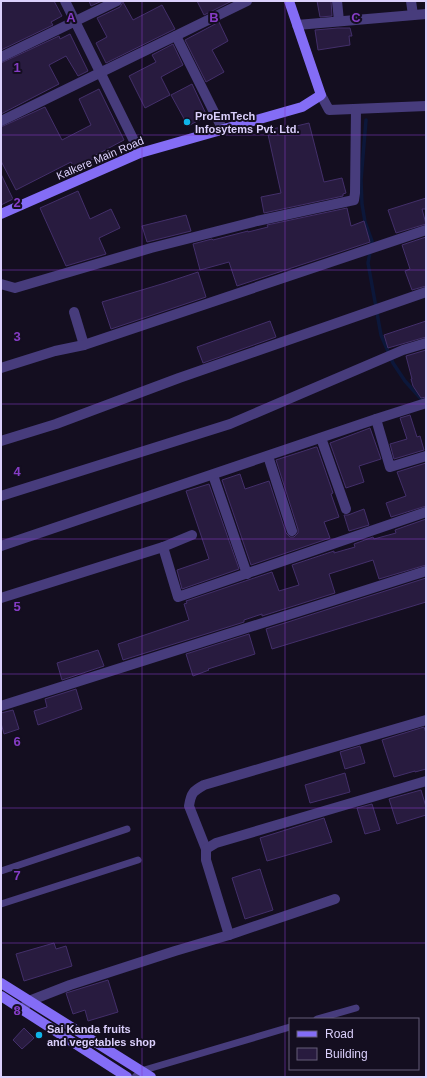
<svg xmlns="http://www.w3.org/2000/svg" width="427" height="1078" viewBox="0 0 427 1078" font-family="Helvetica,sans-serif">
<style>
.lines{fill:none;stroke-linecap:round;stroke-linejoin:round}
.stream{stroke:#0c173a;stroke-width:3.5}
.building{fill:#281b3f;stroke:#432f6a}
.lane{stroke:#473c7c;stroke-width:7}
.street{stroke:#473c7c;stroke-width:10}
.secondary{stroke:#846df6;stroke-width:10}
.grid{fill:none;stroke:#853cc5;stroke-width:1;stroke-opacity:0.55}
.poi-dot{fill:#0fb4e9;stroke:#140e20;stroke-width:1.5}
.labels{text-anchor:middle;stroke-width:4;stroke-linejoin:round;paint-order:stroke}
.poi-label{font-size:11px;font-weight:bold;fill:#dbd0fc;stroke:#140e20;text-anchor:start}
.street-label{font-size:11px;fill:#dbd0fc;stroke:#140e20}
.grid-label{font-size:13px;text-anchor:middle;font-weight:bold;fill:#853cc5;stroke:#140e20;stroke-width:4;stroke-linejoin:round;paint-order:stroke}
</style>
<rect width="100%" height="100%" fill="#140e20"/>
<g class="lines">
<path class="stream" d="M366,120l-5,60 1,24 3,18 7,19 -4,22 13,72 12,28 12,18 19,21"/>
</g>
<g class="building">
<path d="M1,1h53l8,15 -11,6 2,3 -52,25z"/>
<path d="M89,1h13l-11,5z"/>
<path d="M197,1h35l-28,14z"/>
<path d="M317,1h14l1,15 -12,1z"/>
<path d="M123,2l10,18 29,-15 13,24 -69,34 -10,-20 11,-6 -10,-19 23,-11z"/>
<path d="M219,22l9,19 -16,9 12,22 -18,10 -21,-42z"/>
<path d="M338,28h12l2,8h-3l1,9 -32,5 -3,-20z"/>
<path d="M70,34l18,37 -10,5 -12,-20 -17,9 10,19 -58,30v-51l58,-27 1,3z"/>
<path d="M173,44l10,21 -22,12 9,18 -25,13 -16,-32 27,-14 -4,-7z"/>
<path d="M192,84l15,32 -19,10 -17,-31z"/>
<path d="M99,89l25,51 -30,16 1,2 -21,10 -3,-6 -55,28 -15,-29v-34l44,-20 17,33 29,-15 -12,-26z"/>
<path d="M309,123l15,59 18,-4 4,15 -3,1v2l-79,17 -3,-16 20,-4 -14,-63 20,-4 1,2z"/>
<path d="M1,174l12,25 -12,6z"/>
<path d="M78,191l12,28 21,-10 9,19 -21,10 7,16 -40,12 -26,-58z"/>
<path d="M426,198v11h-4l4,15 -30,9 -8,-23z"/>
<path d="M347,208l4,18 13,-5 6,21 -133,44 -8,-24 -29,8 -7,-26 19,-5 1,1 35,-9v1l20,-5 -1,-2z"/>
<path d="M186,215l5,16 -44,11 -5,-16z"/>
<path d="M426,237v49l-14,4 -7,-19 5,-2 -8,-24z"/>
<path d="M198,272l8,25 -95,32 -9,-27 63,-19z"/>
<path d="M270,321l6,16 -73,26 -6,-16z"/>
<path d="M426,321v16l-38,11 -4,-13z"/>
<path d="M426,350v47l-5,1 -8,-12 -2,-7h1l-6,-23z"/>
<path d="M410,415l7,22 3,-1 4,14 -30,9 -4,-15 17,-5 -7,-21z"/>
<path d="M370,428l11,31 -22,7 5,16 -18,6 -16,-45z"/>
<path d="M316,447h1l16,46 -2,1 8,23 -15,5 6,16 -79,27 -29,-85 18,-6 5,15 24,-8 17,52 4,4h4l4,-4v-4l-22,-69z"/>
<path d="M426,463v43l-35,11 -5,-14 20,-7 -9,-24z"/>
<path d="M209,484l30,85 -57,20 -5,-19 32,-11 -23,-68z"/>
<path d="M364,509l5,16 -20,6 -5,-16h4z"/>
<path d="M426,519v46l-47,14 -6,-19 -44,14 6,19 -73,23v-2l-18,6v2l-121,38 -5,-16 71,-24 -5,-16 3,-1 -1,-2 86,-29 7,19 20,-6 -7,-20 42,-14v2l21,-6 -1,-3 19,-7 1,2 22,-6 -1,-3z"/>
<path d="M426,578v24l-154,47 -6,-20z"/>
<path d="M249,634l6,20 -47,15 1,1 -16,6 -7,-22z"/>
<path d="M98,650l6,16 -42,14 -5,-17z"/>
<path d="M76,689l6,20 -44,16 -4,-14 13,-4 -2,-8z"/>
<path d="M13,710l6,19 -15,5 -3,-11v-10z"/>
<path d="M424,727l2,6v36l-11,3v-1l-21,6 -12,-37z"/>
<path d="M360,746l5,17 -20,6 -5,-17z"/>
<path d="M345,773l5,19 -40,11 -5,-18z"/>
<path d="M421,790l5,17v8l-29,9 -8,-25z"/>
<path d="M372,804l8,26 -15,4 -8,-26z"/>
<path d="M324,818l8,24 -65,19 -7,-23z"/>
<path d="M260,869l13,41 -28,9 -13,-41z"/>
<path d="M54,943l2,6 10,-3 6,20 -48,15 -8,-27z"/>
<path d="M108,980l10,32 -30,9 -3,-11 -12,4 -7,-21z"/>
<path d="M24,1028l10,10 -12,11 -9,-9z"/>
</g>
<g class="lines">
<g class="lane">
<path d="M1,871l126,-42"/>
<path d="M1,904l137,-44"/>
<path d="M317,1019l39,-11"/>
<path d="M135,1077l6,-6 149,-44"/>
</g>
<g class="street">
<path d="M65,1l75,152"/>
<path d="M337,1l2,20"/>
<path d="M411,1l2,14"/>
<path d="M297,25l129,-11"/>
<path d="M176,36l47,94"/>
<path d="M1,57l116,-56"/>
<path d="M321,95l8,15 97,-4"/>
<path d="M1,121l246,-120"/>
<path d="M1,284l14,4 136,-40 106,-27 97,-21 1,-7 1,-84"/>
<path d="M74,312l10,33"/>
<path d="M1,368l54,-17 29,-6 342,-115"/>
<path d="M376,419l14,48 36,-11"/>
<path d="M321,438l25,71"/>
<path d="M1,441l55,-17 123,-46 247,-86"/>
<path d="M268,456l24,75"/>
<path d="M213,475l34,99"/>
<path d="M1,496l229,-72 173,-74 23,-7"/>
<path d="M1,546l375,-127 50,-16"/>
<path d="M163,547l15,50 248,-85"/>
<path d="M1,598l162,-51 29,-12"/>
<path d="M1,706l425,-135"/>
<path d="M206,849l-17,-43c2,-13 4,-15 15,-21l222,-65"/>
<path d="M229,935l106,-36"/>
<path d="M22,1010l7,-9 41,-16 105,-34 54,-16 -23,-75v-11l10,-6 210,-62"/>
</g>
<g class="secondary">
<path d="M1,214l139,-61 162,-46 19,-12 -32,-94"/>
<path d="M1,983l150,94"/>
<path d="M1,996l126,81"/>
</g>
</g>
<path class="grid" d="M142,1v1076M285,1v1076M1,135h425M1,270h425M1,404h425M1,539h425M1,674h425M1,808h425M1,943h425"/>
<g class="poi-dot">
<circle cx="187" cy="122" r="4"/>
<circle cx="39" cy="1035" r="4"/>
</g>
<g class="labels">
<g class="poi-label">
<text x="195" y="120">ProEmTech<tspan x="195" dy="13">Infosytems Pvt. Ltd.</tspan></text>
<text x="47" y="1033">Sai Kanda fruits<tspan x="47" dy="13">and vegetables shop</tspan></text>
</g>
<g class="street-label">
<text transform="translate(100 158) rotate(-23)" y="4">Kalkere Main Road</text>
</g>
</g>
<g class="grid-label">
<text x="71" y="22">A</text>
<text x="214" y="22">B</text>
<text x="356" y="22">C</text>
<text x="17" y="72">1</text>
<text x="17" y="207">2</text>
<text x="17" y="341">3</text>
<text x="17" y="476">4</text>
<text x="17" y="611">5</text>
<text x="17" y="746">6</text>
<text x="17" y="880">7</text>
<text x="17" y="1015">8</text>
</g>
<rect width="427" height="1078" fill="none" stroke="#dbd0fc" stroke-width="4"/>
<rect x="289" y="1018" width="130" height="52" fill="#140e20" stroke="#645c78"/>
<rect x="297" y="1031" width="20" height="6" fill="#846df6" stroke="#645c78"/>
<text x="325" y="1038" font-size="12" fill="#dbd0fc">Road</text>
<rect x="297" y="1048" width="20" height="12" fill="#281b3f" stroke="#645c78"/>
<text x="325" y="1058" font-size="12" fill="#dbd0fc">Building</text>
</svg>
